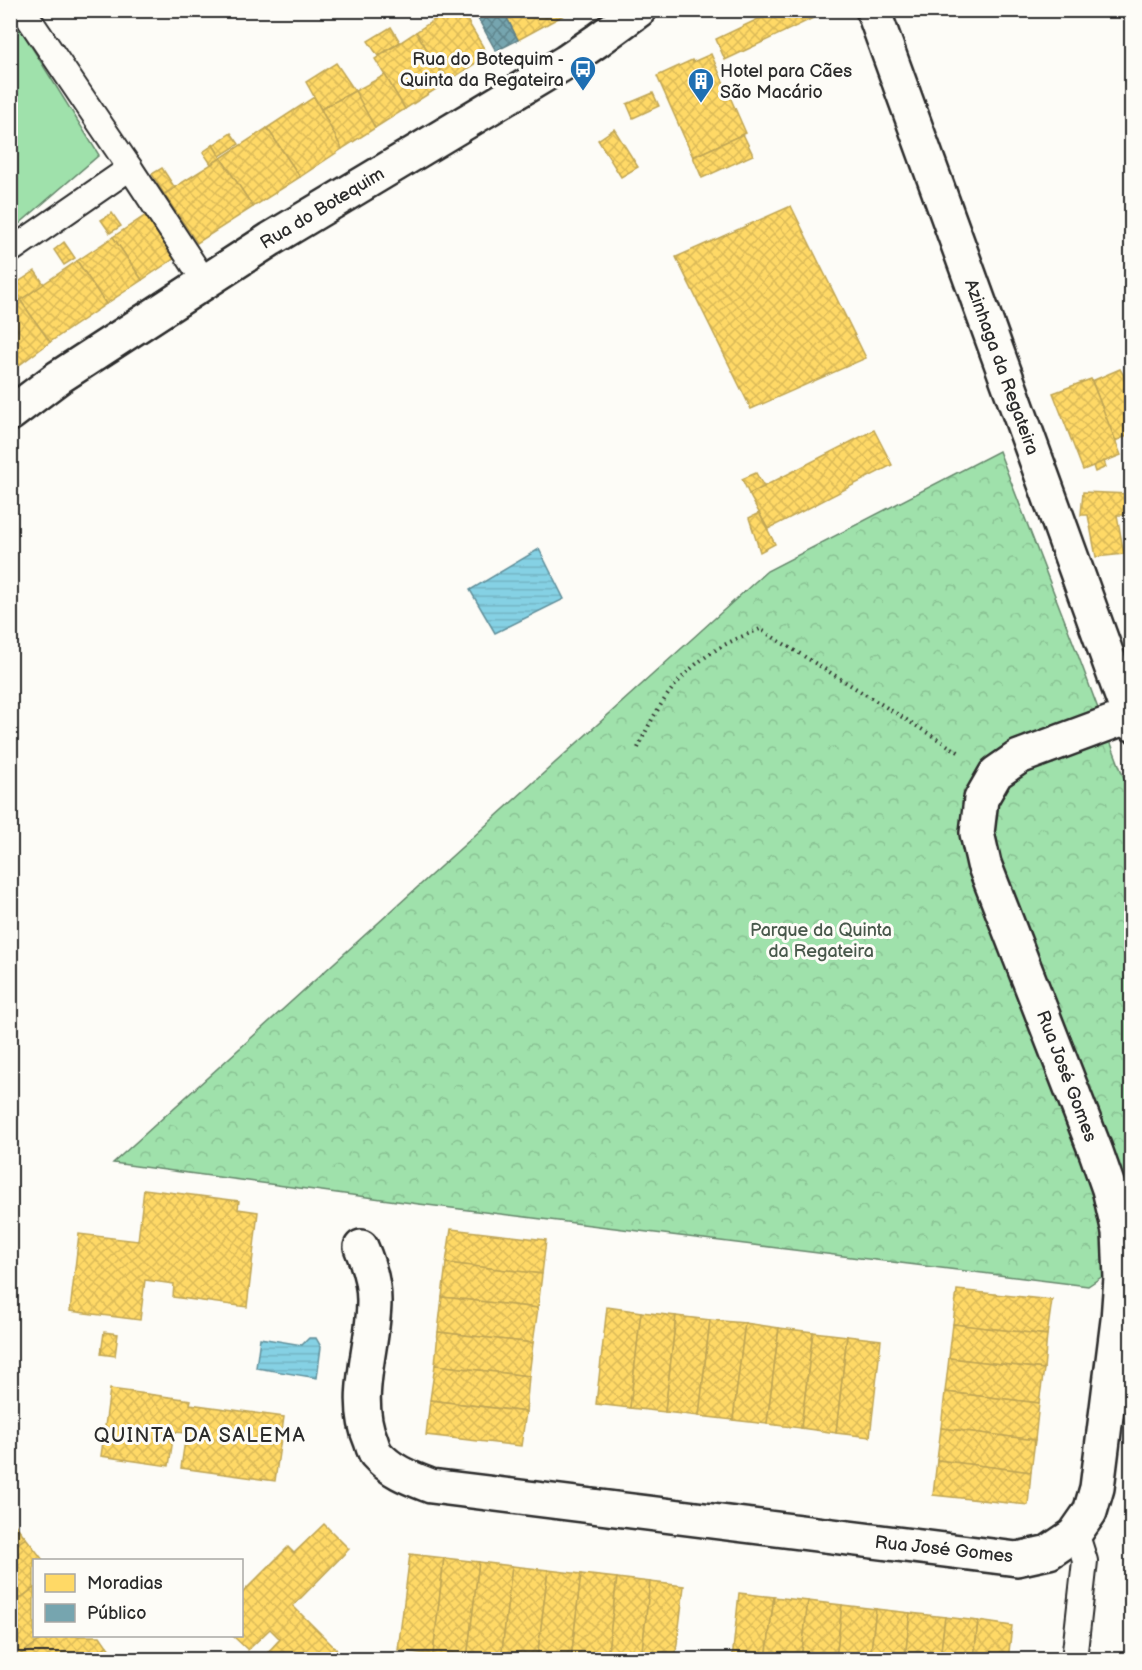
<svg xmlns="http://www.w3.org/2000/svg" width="1142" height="1670" viewBox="0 0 1142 1670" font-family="'Balsamiq Sans',sans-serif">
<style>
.grass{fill:#9fe1ab;stroke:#65866b;stroke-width:1.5}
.park{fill:url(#park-crowns);stroke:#65866b;stroke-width:1.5}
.water{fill:url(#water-rules);stroke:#618f9a;stroke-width:1.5}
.homes{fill:url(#homes-cross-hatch);stroke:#bfa554;stroke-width:1.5}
.public{fill:url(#public-cross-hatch);stroke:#608087;stroke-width:1.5}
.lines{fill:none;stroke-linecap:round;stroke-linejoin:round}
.service-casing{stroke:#2b2b2b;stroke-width:28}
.minor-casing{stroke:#2b2b2b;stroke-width:38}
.primary-casing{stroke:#2b2b2b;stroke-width:38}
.path{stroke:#2b2b2b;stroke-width:4;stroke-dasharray:1.5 4.5;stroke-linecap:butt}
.service{stroke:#fdfcf7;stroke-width:24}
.minor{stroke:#fdfcf7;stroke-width:33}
.primary{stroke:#fdfcf7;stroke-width:33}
.labels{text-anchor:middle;stroke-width:6;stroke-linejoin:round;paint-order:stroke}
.poi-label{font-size:18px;fill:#2b2b2b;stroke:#fdfcf7;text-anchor:end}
.street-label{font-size:18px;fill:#2b2b2b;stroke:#fdfcf7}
.park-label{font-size:18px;fill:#48584b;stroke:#fdfcf7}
.neighbourhood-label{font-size:20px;letter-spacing:1.5px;fill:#2b2b2b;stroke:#fdfcf7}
</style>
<defs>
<pattern id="park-crowns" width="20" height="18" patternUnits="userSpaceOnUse" patternTransform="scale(1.5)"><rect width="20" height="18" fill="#9fe1ab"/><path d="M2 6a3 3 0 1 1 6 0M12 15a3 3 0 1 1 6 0" fill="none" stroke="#89c193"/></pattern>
<pattern id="water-rules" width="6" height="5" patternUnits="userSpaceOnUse" patternTransform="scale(1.5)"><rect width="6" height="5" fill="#85d1e4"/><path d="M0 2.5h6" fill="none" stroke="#73b4c4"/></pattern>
<pattern id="homes-cross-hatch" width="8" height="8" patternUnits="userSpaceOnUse" patternTransform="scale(1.5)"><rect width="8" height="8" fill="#ffd966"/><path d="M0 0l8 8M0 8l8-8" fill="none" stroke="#dbba59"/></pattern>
<pattern id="public-cross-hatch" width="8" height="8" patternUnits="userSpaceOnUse" patternTransform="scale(1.5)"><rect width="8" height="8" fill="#76a5af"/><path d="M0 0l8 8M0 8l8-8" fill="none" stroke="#61878f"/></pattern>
</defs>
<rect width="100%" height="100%" fill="#fdfcf7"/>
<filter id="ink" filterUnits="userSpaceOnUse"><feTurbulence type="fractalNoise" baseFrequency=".0167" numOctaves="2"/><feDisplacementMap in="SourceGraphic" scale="12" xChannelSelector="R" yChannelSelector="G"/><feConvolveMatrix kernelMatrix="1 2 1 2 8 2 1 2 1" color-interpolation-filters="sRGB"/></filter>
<g filter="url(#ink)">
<path class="grass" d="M11,14l88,141 -88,76h-1z"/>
<path class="park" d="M999,451l79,204 53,142v460l-43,29 -669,-82 -306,-41 654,-592z"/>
<g class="water">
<path d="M539,549l25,50 -69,34 -25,-43z"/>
<path d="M260,1338l42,7 7,-7h7l5,9 -4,31 -61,-10z"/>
</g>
<g class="homes">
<path d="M449,10h12l27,45 -41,27 -31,-50z"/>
<path d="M503,10h70l-55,30z"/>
<path d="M777,10h48l1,2 -101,48 -9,-21z"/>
<path d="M391,27l9,15 -22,14 -10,-15z"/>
<path d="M416,32l31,50 -42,27 -30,-50z"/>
<path d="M711,54l35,79 -53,24 -36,-81 35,-16 1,2z"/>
<path d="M336,63l19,28 -34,18 -15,-27z"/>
<path d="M385,75l20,34 -30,19 -20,-37z"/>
<path d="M355,91l20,37 -33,21 -21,-40z"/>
<path d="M653,93l6,13 -26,12 -6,-14z"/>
<path d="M314,97l28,52 -42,28 -33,-49z"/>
<path d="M267,128l33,49 -47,30 -32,-49z"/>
<path d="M614,129l24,38 -17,10 -23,-37z"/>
<path d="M231,133l8,11 -19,12 -7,-11z"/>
<path d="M743,134l10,21 -51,23 -9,-21z"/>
<path d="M213,145l8,13 -10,6 -8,-12z"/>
<path d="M221,158l32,49 -56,36 -33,-49z"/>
<path d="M162,168l13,20 -11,6 -12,-20z"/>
<path d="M791,206l75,152 -115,51 -75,-152z"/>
<path d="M112,213l9,13 -11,7 -9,-13z"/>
<path d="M149,213l29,43 -36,24 -29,-43z"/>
<path d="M113,237l29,43 -36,24 -29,-43z"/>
<path d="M64,242l11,16 -11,7 -10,-15z"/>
<path d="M77,261l29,43 -56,38 -30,-42z"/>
<path d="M35,271l9,13 -24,16 -9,-13z"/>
<path d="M20,300l30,42 -40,30v-65z"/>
<path d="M1120,369l12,20v45l-17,7 -23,-60z"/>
<path d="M1091,379l30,76 -38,15 -30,-77z"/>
<path d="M874,430l18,35 -124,64 -19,-35z"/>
<path d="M1104,461l2,6 -11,5 -2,-6z"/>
<path d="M756,473l8,14 -15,7 -7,-15z"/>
<path d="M1083,492l47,2 -2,21h-11l7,39 -28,3 -8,-42h-7z"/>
<path d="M759,513l16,31 -15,8 -11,-34z"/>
<path d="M144,1189l95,12 -1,8 20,3 -11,95 -74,-10 1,-13 -29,-4 -5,40 -70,-9 9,-77 59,7z"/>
<path d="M451,1229l95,11 -4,34 -96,-11z"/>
<path d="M446,1263l96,11 -4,34 -96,-11z"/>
<path d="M957,1290l95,10 -5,35 -94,-11z"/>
<path d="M442,1297l96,11 -5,35 -95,-11z"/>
<path d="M607,1307l34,5 -11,96 -34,-4z"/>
<path d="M641,1312l35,4 -11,96 -35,-4z"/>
<path d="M676,1316l34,4 -11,96 -34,-4z"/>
<path d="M710,1320l35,3 -12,97 -34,-4z"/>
<path d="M745,1323l34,5 -12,96 -34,-4z"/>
<path d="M953,1324l94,11 -3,34 -95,-11z"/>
<path d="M779,1328l34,4 -12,96 -34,-4z"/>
<path d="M104,1332l14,2 -3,22 -14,-2z"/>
<path d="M438,1332l95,11 -4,33 -94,-11z"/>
<path d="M813,1332l34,4 -11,97 -35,-5z"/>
<path d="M847,1336l34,4 -11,97 -34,-4z"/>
<path d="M949,1358l95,11 -5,34 -94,-11z"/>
<path d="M435,1365l94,11 -3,36 -96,-12z"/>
<path d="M110,1389l81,11 -1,4 94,13 -9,64 -94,-13 5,-35 -12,-1 -5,34 -68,-10z"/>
<path d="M945,1392l94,11 -4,37 -94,-12z"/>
<path d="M430,1400l96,12 -5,34 -95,-11z"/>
<path d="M941,1428l94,12 -4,32 -94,-12z"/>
<path d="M937,1460l94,12 -3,33 -95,-10z"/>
<path d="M10,1518l16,20 -16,11z"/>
<path d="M324,1524l25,25 -56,57 45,45 -9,9h-53l-8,-8 12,-13 -10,-10 -22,21 -15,-14h9v-43l46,-46 6,6z"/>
<path d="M26,1538l17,22h-9v28l-24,18v-57z"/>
<path d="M410,1554l34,4 -11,97 -35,-5z"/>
<path d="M444,1558l35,4 -12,97 -34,-4z"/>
<path d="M479,1562l33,4 -11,94 -34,-1z"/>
<path d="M512,1566l36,4 -11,90h-36z"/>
<path d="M548,1570l33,4 -10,86h-34z"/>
<path d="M581,1574l36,4 -10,82h-36z"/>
<path d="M617,1578l33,4 -9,78h-34z"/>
<path d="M650,1582l34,4 -9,74h-34z"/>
<path d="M34,1588v48h12l-33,24h-3v-54z"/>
<path d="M739,1593l35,4 -8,63h-34z"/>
<path d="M774,1597l34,4 -7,59h-35z"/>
<path d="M808,1601l34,4 -6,55h-35z"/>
<path d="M842,1605l34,4 -6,51h-34z"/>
<path d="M876,1609l34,4 -5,47h-35z"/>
<path d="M910,1613l35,4 -5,43h-35z"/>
<path d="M945,1617l33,4 -4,39h-34z"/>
<path d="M978,1621l34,5 -4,34h-34z"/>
<path d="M46,1636h54l7,10 -19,14h-75z"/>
<path d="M107,1646l11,14h-30z"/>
</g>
<path class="public" d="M484,10h19l15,30 -22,11 -20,-36z"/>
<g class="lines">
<g class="service-casing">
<g id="service">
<path d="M23,10l107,158"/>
<path d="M10,251l120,-83 75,114"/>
<path d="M1074,1660l11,-99 -5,-16 -6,-10"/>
</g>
</g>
<g class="minor-casing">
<g id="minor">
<path d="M873,10l259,714"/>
<path d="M361,1247c8,18 13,35 13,54 0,46 -22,96 -3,140 1,4 3,9 5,13 16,18 34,24 55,32l586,73 32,-7 25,-17 16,-23 7,-24 21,-168 3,-42 -2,-46 -10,-43 -13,-37 -112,-288 -7,-31 4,-34 15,-26 23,-16 110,-41"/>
</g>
</g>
<g class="primary-casing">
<path id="primary" d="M10,414l49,-37 212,-138 295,-177 32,-22 41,-30"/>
</g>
<path class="path" d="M638,748c21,-47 45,-82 92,-106 10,-5 21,-9 30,-13l200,124"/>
<use href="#service" class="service"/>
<use href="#minor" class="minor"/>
<use href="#primary" class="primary"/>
</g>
</g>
<defs>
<g id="bus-pin" transform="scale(1.35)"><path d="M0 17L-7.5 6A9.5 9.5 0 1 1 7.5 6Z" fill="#1f6fb2" stroke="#fdfcf7"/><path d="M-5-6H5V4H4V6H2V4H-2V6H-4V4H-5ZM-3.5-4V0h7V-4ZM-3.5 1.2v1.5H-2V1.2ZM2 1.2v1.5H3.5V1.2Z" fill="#fff"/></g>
<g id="building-pin" transform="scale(1.35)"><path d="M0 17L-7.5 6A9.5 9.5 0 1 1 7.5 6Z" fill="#1f6fb2" stroke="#fdfcf7"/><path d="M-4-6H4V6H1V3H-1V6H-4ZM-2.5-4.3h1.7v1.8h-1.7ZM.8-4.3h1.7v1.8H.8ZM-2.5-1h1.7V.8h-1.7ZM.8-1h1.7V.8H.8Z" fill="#fff"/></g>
</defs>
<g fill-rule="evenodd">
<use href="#bus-pin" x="583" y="69"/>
<use href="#building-pin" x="701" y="81"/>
</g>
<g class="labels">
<g class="poi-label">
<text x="564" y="65">Rua do Botequim -<tspan x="564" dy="21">Quinta da Regateira</tspan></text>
<text x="720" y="77" text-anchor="start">Hotel para Cães<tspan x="720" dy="21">São Macário</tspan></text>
</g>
<g class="street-label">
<text transform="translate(322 208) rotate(-31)" y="6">Rua do Botequim</text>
<text transform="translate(1002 367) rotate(70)" y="6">Azinhaga da Regateira</text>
<text transform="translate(1067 1076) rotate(69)" y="6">Rua José Gomes</text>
<text transform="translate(944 1549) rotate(6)" y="6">Rua José Gomes</text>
</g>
<g class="park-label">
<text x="821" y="936">Parque da Quinta<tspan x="821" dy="21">da Regateira</tspan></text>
</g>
<g class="neighbourhood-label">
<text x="200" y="1442">QUINTA DA SALEMA</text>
</g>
</g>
<rect width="1142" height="1670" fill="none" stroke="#fdfcf7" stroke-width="36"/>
<rect x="18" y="18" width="1106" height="1634" fill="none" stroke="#2b2b2b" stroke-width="2" filter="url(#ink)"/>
<rect x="33" y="1559" width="210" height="78" fill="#fdfcf7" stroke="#a9a8a5" stroke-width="1.5"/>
<rect x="45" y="1574" width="30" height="18" fill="#ffd966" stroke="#a9a8a5" stroke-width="1.5"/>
<text x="87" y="1589" font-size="18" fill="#2b2b2b">Moradias</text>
<rect x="45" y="1604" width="30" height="18" fill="#76a5af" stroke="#a9a8a5" stroke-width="1.5"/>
<text x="87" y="1619" font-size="18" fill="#2b2b2b">Público</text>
</svg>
